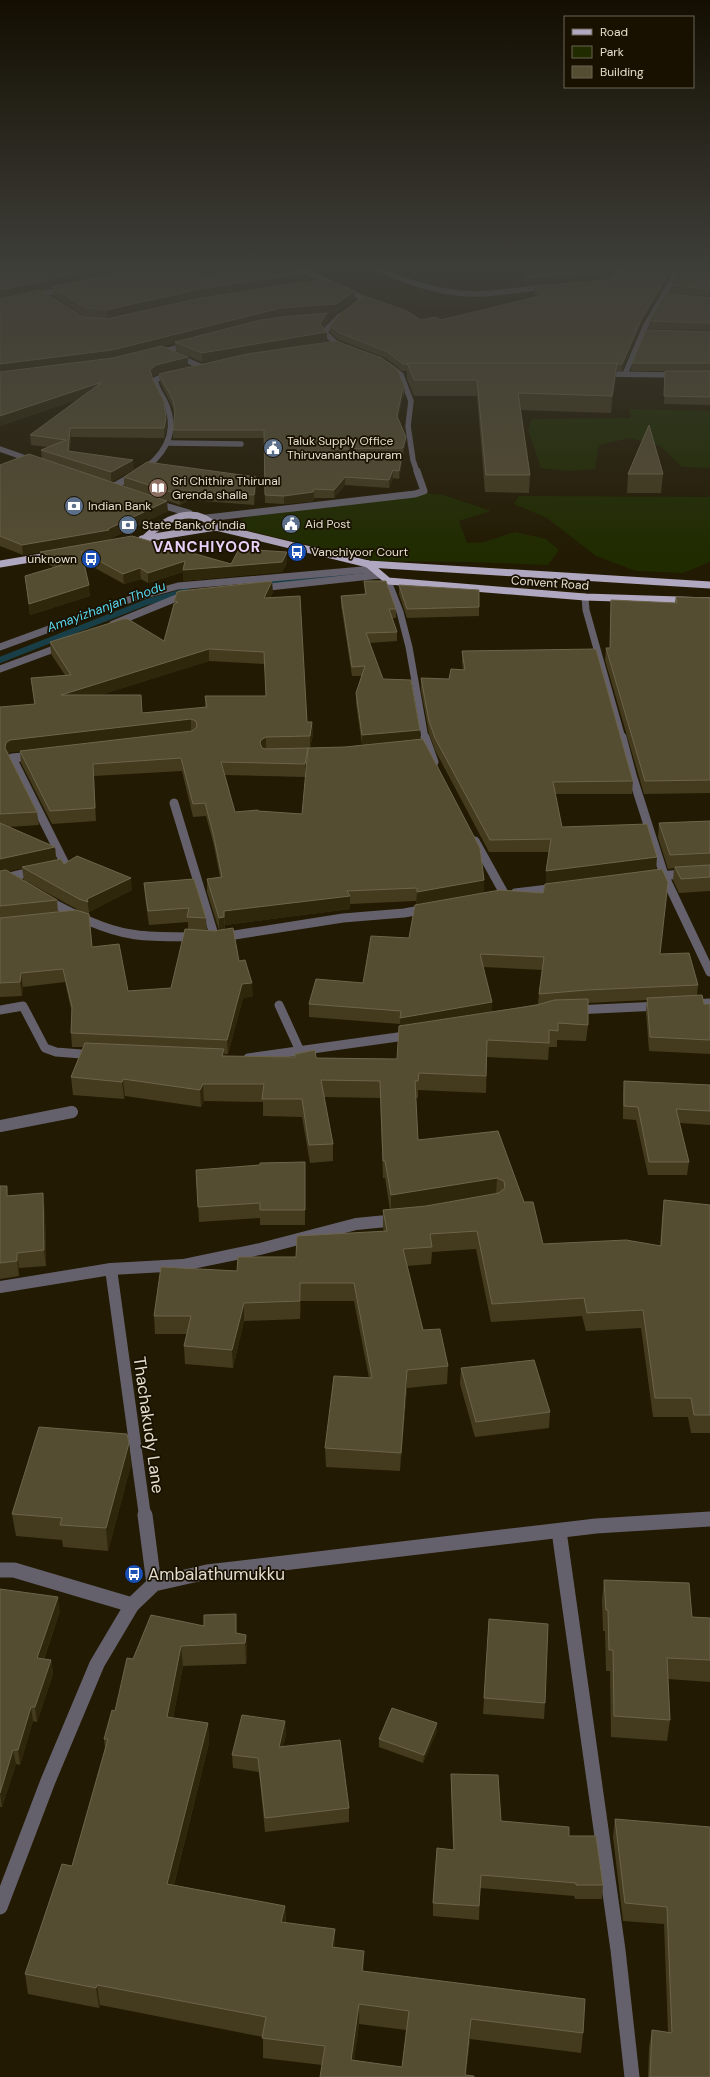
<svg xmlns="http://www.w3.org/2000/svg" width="710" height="2077" viewBox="0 0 710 2077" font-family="'DM Sans',sans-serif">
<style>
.green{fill:#202b00}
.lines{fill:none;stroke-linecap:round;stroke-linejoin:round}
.stream{stroke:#183f47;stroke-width:6}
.minor-far4{stroke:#65616c;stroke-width:5.5}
.minor-far3{stroke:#65616c;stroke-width:7}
.minor-far2{stroke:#65616c;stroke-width:9}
.minor-far1{stroke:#65616c;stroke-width:12}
.minor{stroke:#65616c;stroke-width:15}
.major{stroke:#b0a7c0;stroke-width:7}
.wall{fill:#443b1f;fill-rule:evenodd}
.shaded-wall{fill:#2f270c}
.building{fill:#554d32;stroke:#6c644b;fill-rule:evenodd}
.labels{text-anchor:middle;stroke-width:3.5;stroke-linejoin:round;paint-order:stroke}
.far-poi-label{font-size:12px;fill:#e4dfd0;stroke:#191100;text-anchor:start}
.far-street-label{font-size:12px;fill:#e4dfd0;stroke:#191100}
.far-water-label{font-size:13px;font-style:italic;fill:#59d8f1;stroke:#191100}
.far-district-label{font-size:15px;font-weight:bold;letter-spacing:1px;fill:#e9d1f9;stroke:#191100}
.near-street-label{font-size:17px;fill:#e4dfd0;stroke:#191100}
.near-poi-label{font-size:17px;fill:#e4dfd0;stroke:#191100;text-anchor:start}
</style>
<rect width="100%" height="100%" fill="#221a02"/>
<g class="green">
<path d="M629,409l81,2v57l-28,-1 -22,-21 -30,-8 -31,7 -4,24 -26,2 -28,-3 -13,-38 4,-11 99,-1z"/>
<path d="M414,492l29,3 48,16 -32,10 8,22 17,-1 31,-10 31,7 13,11 -11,15 -80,-3 -92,-1 -130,-31 -5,-10 9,-4z"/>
<path d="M519,496l191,1v65l-27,11 -47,-2 -40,-15 -49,-38 -33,-14z"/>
</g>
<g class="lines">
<g class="stream">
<path d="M262,583l104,-10"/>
<path d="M0,660l147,-58 40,-11"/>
</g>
<g class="minor-far4">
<path d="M290,264l73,34 -8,8"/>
<path d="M366,264c33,15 69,29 106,30 25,0 50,-5 74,-7"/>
<path d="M597,268l38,4"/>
<path d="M657,273l53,2"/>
<path d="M32,296l33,-7"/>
<path d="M327,345l10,-1 -13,-12 16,-16"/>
<path d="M157,353l31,-8"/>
<path d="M176,356l24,10"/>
<path d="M388,365l13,10 10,26 -3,25 5,34 4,12"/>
<path d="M603,374l74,1"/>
<path d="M625,374l20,-47 31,-53"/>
<path d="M168,443l73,1"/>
<path d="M0,449l34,12"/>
<path d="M139,472c23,-14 38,-36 29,-63 -3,-11 -11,-18 -13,-29l16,-7"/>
</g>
<g class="minor-far3">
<path d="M111,488l30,-17"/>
<path d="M155,503l34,10"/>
<path d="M207,518l208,-24 9,-3 -7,-20"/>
<path d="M388,581l12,31 9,35 16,91"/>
<path d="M260,588l120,-13"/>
<path d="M585,597l1,13 36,128"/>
<path d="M113,624l66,-27 9,-1"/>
<path d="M0,647l131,-48 47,-13 196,-17"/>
<path d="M0,669l62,-23"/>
</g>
<g class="minor-far2">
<path d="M425,737l9,25"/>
<path d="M622,737l10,38 32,100 46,97"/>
<path d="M33,756l-21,2 53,106 -12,3"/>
<path d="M174,803l41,135"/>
<path d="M475,841l30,54 -8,1"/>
<path d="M658,876l52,-4"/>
<path d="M0,879l35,-8"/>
<path d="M515,893l42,-5"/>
<path d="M45,899c27,14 55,30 86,35 21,4 44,2 65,3"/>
<path d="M222,937l121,-19 61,-5 22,-4"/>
<path d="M692,1004l18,-1"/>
<path d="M279,1005l21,46"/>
<path d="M0,1010l23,-4 22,42 11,4 38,3"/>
<path d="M574,1010l86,-4"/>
<path d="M248,1058l164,-23"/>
</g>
<g class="minor-far1">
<path d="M0,1126l72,-14"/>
<path d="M111,1269l34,247"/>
<path d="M0,1287l111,-18 72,-4 77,-16 96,-25 41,-4"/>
</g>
<g class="minor">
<path d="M145,1515l9,69"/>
<path d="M559,1531l59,419 14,127"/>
<path d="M0,1570h14l118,35"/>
<path d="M0,1907l48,-126 49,-117 35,-59 22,-21 53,-12 389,-46 114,-7"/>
</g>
<g class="major">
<path d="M142,539l74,-12"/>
<path d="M144,539c20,-20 49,-36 72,-12l152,37 342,21"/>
<path d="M0,564l54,-9"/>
<path d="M368,564l20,17 197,16 125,4"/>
</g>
</g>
<g class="wall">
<path d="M495,264h33v4l83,-2v8l-8,4 -13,2 -65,5 3,-16 -33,-2z"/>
<path d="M597,264h113v7l-71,-3z"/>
<path d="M670,271l-1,7 -28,47 -19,46h-6l-5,42 -91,-3 10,65 -1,18 -44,-1 -8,-96h-63l-7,-17v-8h-5l-16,-13 -47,-18 -9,-8v-7l111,-5 97,-23 -4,-4v-7l71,-6z"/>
<path d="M710,272v25l-40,-5 1,-7z"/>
<path d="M203,276l104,5 -107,17 155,1 -19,14 -9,1 1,8 -5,6 4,13 -70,12 148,35 -1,8h-1l-5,23 7,26 -2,11 -68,1 67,7 -3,15 -6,-1 -4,10 -44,-3 -11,13h-20l-1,3 -29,3 -19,-1 -1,-65h-91v-8l1,-15 -1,-7 -13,-26 -1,-8 85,-19 -42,7 -26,-11 -1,-8 -13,3 26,20 -31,8 -5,4 15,50 -3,10 -93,-1 -1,14 64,18 -23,13 -29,-9 86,38 -58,28v1l121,24 56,-12v11l-5,9 -99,9v-9l-35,11 -7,-4 -17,5 -40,-22 6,34 -60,19 -5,-39 29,-9 -13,-5 -1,-10 -17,3 -23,-9v-81l42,-6 -1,-9 7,-3 -17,-2 -1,-10 49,-36 -79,27v-127l86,18 -33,-21 -1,-9z"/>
<path d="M710,298v33l-61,-2v-8z"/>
<path d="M710,332v39h-79l1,-8z"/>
<path d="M665,371h45v34l-46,-1z"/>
<path d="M628,474h35l-2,19h-34z"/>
<path d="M124,477h132v10l-2,18 -64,-5 -10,5 -56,-19z"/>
<path d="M364,581l32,28v9h-4l5,14v9l-28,2 14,36 37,60 64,141v12l59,1 3,-9 3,-32h-60l-54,-102 -6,-17 -8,-43v-12l28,1 14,-9 -1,-8v-11l171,130 -1,13h-77l7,33 94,43 4,84 38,31 -1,11 7,8h6v50l-61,-3 -3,-39 1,-12 -59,3v22l-2,16 -29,-1v7h-8l-1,13 -61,-3 -1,36 -68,-3v8h-2l2,42 80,-9 26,71 19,42 117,2 2,-28 2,-18 46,5v228h-19l-3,-16h-35l-12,-89 -55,3 -4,-15 -91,6 -15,-73 -44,3 -1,12 -24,2 16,64 25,36 -1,18 -40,4 -7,83 -74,-4 -1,-19 44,-70 -15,-77h-53l-1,18 -56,2 -11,47 -48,-4 -1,-18 3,-12h-32l-1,-18 83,-45 59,-14 88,-25 -1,-4v-18h7l-5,-32h-2l-3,-80 -56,-1 9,47v17l-23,2 -8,-46 -39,-1v-14l-59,-1 -3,6 -76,-11 -1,3 -51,-4 -2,-18 12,-30h-11l-1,-14 1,-20 -7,-31 -42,5 -1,9 -22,1v-290l34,-3 -3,-26 34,-3 -14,-21 -1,-12 114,-1 11,-38 -1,-2 99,-9 -3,6 37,124h5l1,12 -3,14 35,-1 17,-2 -6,-42v-10l6,-17h-10l-11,-71v-9l24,-1zM209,661l56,3 1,32h-61v12l-63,5 -42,-18zM20,751l1,12 31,61 44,-3 -2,-45 88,-5 11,46 13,-1 8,30 6,31 -13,2v13l12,38 -5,1 -7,-1 -1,-12 -12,-39 -50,4 1,14 4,28 39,-3v7l-17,59 -43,3 -36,-44 -3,-35 43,-22 -68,-26 -8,-4 -1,-13 -47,-20 31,-2 -2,-13 -29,-58 3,-2zM306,770l-4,44 -44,-3 -23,1 -11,-37 81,2zM22,868l2,12 56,31 -22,1 -1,-12 -49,-29zM416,901v3l-7,34 -46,45 -54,21v13l91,7 -3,35 -81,-1 -21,-4v3l-70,-1 -1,-2h4l15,-56 10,-2 -14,-35 -14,-32v-4l125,-16v-5zM483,967l59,3 -3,24 -1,10 -46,8z"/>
<path d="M399,585l80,5v26l-72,2 -8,-24z"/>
<path d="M676,597l34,1v195l-66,1 -39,-134 1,-12h4l1,-48 64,3z"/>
<path d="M710,821v70l-31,2 -6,-13 1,-12 -6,1 -10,-32 1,-14z"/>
<path d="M624,1081l86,4v40l-30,-2 9,39 -2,13h-39l-12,-55 -13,-1v-25z"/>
<path d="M305,1162v63h-45v-7l-61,4 -3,-52z"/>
<path d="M0,1186l8,10 37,12 1,58 -27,2v8l-19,3z"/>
<path d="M461,1368l89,44 -1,16 -74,9 -15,-53z"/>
<path d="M131,1465l-23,86 -45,-4 -1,-7 -46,-4 -4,-22z"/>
<path d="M604,1580l88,37 18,1v64l-42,-3 2,41 -3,21 -56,-4 -1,-66h-4l-1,-40h-2l-1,-30z"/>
<path d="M0,1589l60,22 -16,48 7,1 2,14 -16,48 -4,-1 -13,44 -4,-1 -14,43h-2z"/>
<path d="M151,1615l95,20 1,20 -1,9 -63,2 -10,52 35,5 1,20 -35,142 111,21 1,17 49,6v18l29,24 219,62 -2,20 -111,-14 -4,36 -144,-10 -59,-7v-21l-163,-32 -1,3 -71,-14 -3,-20 47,-108 33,-117 -1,-10 11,-28 18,-52zM359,2024l47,6 -4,37 -48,-7z"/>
<path d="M489,1619l56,84 -1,16 -61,-5z"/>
<path d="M285,1721l1,14 -3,12 66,61v14l-84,10 -6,-60 -26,-4 -1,-13z"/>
<path d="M437,1731l-14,32 -44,-16v-8z"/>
<path d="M451,1774l50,47 68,15 34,49 -1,14h-27l-1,-3 -94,-8 -1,32 -46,-4v-13l20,-53 -2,-62z"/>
<path d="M615,1819l95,8v250h-62l1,-30 3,-17 16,2 -4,-108 -41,-3 -10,-84z"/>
</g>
<g class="shaded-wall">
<path d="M121,264h36l-157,35v-9z"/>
<path d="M611,266v8l-8,4 -13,2 -65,5v-7z"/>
<path d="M670,271l-1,7 -28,47 -19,46v-7l20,-46z"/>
<path d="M307,273v8l-107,17 -93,21 -1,-9 94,-21z"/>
<path d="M355,291v8l-19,14 -9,1 1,8 -8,11 -145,9v1l-63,16 -112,15v-10z"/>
<path d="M327,332v9l-125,21v-9z"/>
<path d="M188,357v9l-31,8 -6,5 -1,-9 6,-5z"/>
<path d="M617,363l-1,16 -5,34 1,-17z"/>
<path d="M102,382l1,9 -103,35v-10z"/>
<path d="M403,388v8l-6,28v-8z"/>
<path d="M166,419l1,9 -3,10v-10z"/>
<path d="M70,428l1,9 -2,23 -1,-9z"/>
<path d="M406,437l-1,8 -2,11v-8z"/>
<path d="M335,449v8l-4,-4z"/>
<path d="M402,456v8l-3,15v-8z"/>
<path d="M133,460l1,9 -23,13v-10z"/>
<path d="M393,470v8l-4,10v-8z"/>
<path d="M256,477v10l-2,18v-10z"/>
<path d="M345,477v8l-11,13v-8z"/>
<path d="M314,489v9l-1,3 -29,3v-8z"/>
<path d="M189,491l1,9 -10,5v-10z"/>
<path d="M167,501l1,10 -58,28v1l-87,15 -1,-10 86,-16z"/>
<path d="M287,552v11l-5,9 -99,9v-9l-35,11v-10l37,-12v9l97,-8z"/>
<path d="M140,568l1,11 -17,5 -1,-10z"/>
<path d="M272,581l1,11 -9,18v-12z"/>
<path d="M89,585l1,11 -60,19 -1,-11z"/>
<path d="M209,649v12l-147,46 -1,-12z"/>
<path d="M191,719v12l-180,21 -4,3 -2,-7 1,-5 4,-3z"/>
<path d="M312,722l1,12 -3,14v-12z"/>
<path d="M420,730v10l-58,5v-10z"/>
<path d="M266,737v12l-5,3 -1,-9 1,-3z"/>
<path d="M308,748v12l-3,17v-13z"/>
<path d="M93,764l1,12 2,45 -1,-13z"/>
<path d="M55,847l1,13 -56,13v-14z"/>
<path d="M657,857l-1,13 -110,14v-13z"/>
<path d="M131,878l1,12 -43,22 -2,-13z"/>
<path d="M484,880v13l-68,12 1,-13z"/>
<path d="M350,896v13l-125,16 -1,-14z"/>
<path d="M224,917l1,13 -6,1v-13z"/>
<path d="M21,973l2,14 -1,9 -2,-14z"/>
<path d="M252,983l1,13 -10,2 -15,56 -1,-14 15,-56z"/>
<path d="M492,1002v13l-92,16v-13z"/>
<path d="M224,1049l1,17 -3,-10z"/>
<path d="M123,1079l2,17 -1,3 -2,-17z"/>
<path d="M203,1084l1,17 -3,6 -1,-17z"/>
<path d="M497,1178l-1,18 -105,17v-18z"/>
<path d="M7,1186l2,15 -2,-5z"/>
<path d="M43,1193l2,15 1,58 -2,-16z"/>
<path d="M17,1253l2,15v8l-2,-15z"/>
<path d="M300,1283l1,18 -1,18z"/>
<path d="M244,1303v18l-11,47 -1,-18z"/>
<path d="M407,1370v18l-7,83 1,-18z"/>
<path d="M129,1443l2,22 -23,86 -2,-23z"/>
<path d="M58,1597l2,14 -21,61 -2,-14z"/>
<path d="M246,1635l1,20 -1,9 -1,-21z"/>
<path d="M181,1646l2,20 -14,72 -2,-21z"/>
<path d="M51,1660l2,14 -16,48 -2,-15z"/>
<path d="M31,1707l2,14 -13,44 -2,-15z"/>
<path d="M285,1721l1,14 -6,26 -1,-14z"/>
<path d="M208,1723l1,20 -40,161 -2,-20z"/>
<path d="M437,1723v8l-14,32 1,-8z"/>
<path d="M13,1750l3,14 -14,43 -2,-14z"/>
<path d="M285,1906l1,20 -5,-4z"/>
<path d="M335,1929v20l-3,-2z"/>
<path d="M364,1951v20l-2,20v-20z"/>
<path d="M97,1985l3,20 -1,3 -3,-20z"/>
<path d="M359,2004v20l-7,53 -1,-17z"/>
<path d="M471,2019l-1,20 -4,38h-1z"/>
</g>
<g class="building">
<path d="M6,264h115l-121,26v-25z"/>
<path d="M159,264h19l25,12 71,-12h7l17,8 9,1 -107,16 -94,21 -20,-2 -34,-21z"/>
<path d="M529,264h54l28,2 -8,5 -12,2 -66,5z"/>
<path d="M627,269l43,2 -28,47 -20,46h-219l-17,-13 -47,-18 -9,-8 11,-12 23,-17 43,15 14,9 14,-3 6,3 103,-25 -10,-9 71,-6z"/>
<path d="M679,271l31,1v17l-39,-4z"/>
<path d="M324,279l31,12 -19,13 -55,4 -169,42 -112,14v-65l40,-9 44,27 23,2 94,-21z"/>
<path d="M666,293l44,5v25l-61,-2z"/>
<path d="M327,313l-7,11 7,8 -125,21 -27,-11 86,-22 21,-3z"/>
<path d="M646,330l64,2v31h-78z"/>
<path d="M336,341l46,17 16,12 7,18h-2l-6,28 9,21 -3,11 -68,1 -4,4 4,4 67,-1 -3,15 -6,-1 -4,10 -44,-3 -11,13 -20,-1 -1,3 -29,4 -19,-1 -1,-65h-91l2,-19 -2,-11 -14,-26 88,-20z"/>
<path d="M162,346l26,11 -32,8 -6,5 3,10 11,21 2,18 -2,9h-94l-2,23 65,9 -22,12 -70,-22 25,-10 -36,-5 72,-53 -102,34v-44l113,-14z"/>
<path d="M407,363h210l-5,33 -94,-3 12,82h-44l-9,-95h-63z"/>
<path d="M665,371h45v26l-46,-1z"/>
<path d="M649,425l14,49h-35z"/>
<path d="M29,454l138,47 -59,28 1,1 -87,15 -22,-9v-71z"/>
<path d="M147,462l109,15 -2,18 -65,-4 -9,4 -56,-18z"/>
<path d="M132,536l99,28 8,-15 48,3 -5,10 -99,8 2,-9 -37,12 -8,-5 -17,6 -42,-23 8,34 -60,19 -4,-28 44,-13 -29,-11z"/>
<path d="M272,581l-8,17 36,-2 7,126h5l-2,14 -44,1 -5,3 -1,3 2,5 4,1 42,-1 -3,16 -84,-2 14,50 23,-2v1l44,3 6,-66 37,-1 78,-8 57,109 4,32 -67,12v-4l-70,3 3,5 -126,15v6l-5,1 -12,-39 15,-2 -9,-44 -8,-30 -12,1 -12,-46 -88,6 2,44 -45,3 -30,-60 172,-20 5,-4 -1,-6 -5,-2 -181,21 -4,3 -1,5 32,64 -37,2v-107l35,-3 -4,-26 40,-3 -21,-33 73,-23h5l36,22 10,-37 4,-2 -4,-1 3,-9 3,-1zM209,649l55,3 2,44h-61l2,11 -65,6 -1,-18h-80z"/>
<path d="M364,581h22l10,28h-7l8,23 -31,1 17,46 28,1 9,50 -58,5 -6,-42 9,-27 -13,1 -11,-71 25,-2z"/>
<path d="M399,585l80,5v17l-72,2z"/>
<path d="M676,597l34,1v182l-65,1 -39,-133h4l1,-48 66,3z"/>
<path d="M596,649l37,132 -80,1 9,45 85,-3 10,33 -111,14 5,-32 -61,1 -55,-102 -6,-17 -8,-43 28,1 2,-10 14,1 -3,-19z"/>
<path d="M710,821v32l-40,2 -11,-32z"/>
<path d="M0,823l55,24 -55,12z"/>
<path d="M77,856l54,22 -44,21 1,3 -9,-3 -57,-32 39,-8 3,5z"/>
<path d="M710,865v12l-29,2 -6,-12z"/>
<path d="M662,869l6,13 -8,72 29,-1 9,32 -111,5 -48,4 5,-37 -64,-3 12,48 -92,16 1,-7 -92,-7 7,-25 47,4 8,-47 38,2 6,-33 85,-15 43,3 2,-9z"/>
<path d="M6,870l51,30 -57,6v-35z"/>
<path d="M194,879l12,39 -19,-1 2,-9 -41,3 -4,-28z"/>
<path d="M76,910l13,4 3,33 27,-3 9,47 43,-3 14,-59 29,2 19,-3 6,33 6,-1 7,23 -10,1 -15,56 -156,-7 1,-26 -9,-38 -42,4 -1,9 -20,1v-65z"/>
<path d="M702,995l2,9h6v36l-60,-3 -3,-39z"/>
<path d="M588,999v26l-30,-2v8l-9,-1v13l-62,-3 -1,36 -67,-3 -1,8h-3l3,59 80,-9 26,71h9l10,42 83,-4 35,6 3,-46 46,5v210h-16l-3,-17h-36l-12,-88 -56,3 -3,-15 -92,6 -15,-73 -47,3 2,13 -29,2 20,81 17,-1 8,37 -41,4 -6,83 -76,-5 9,-72 38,2 -18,-95h-54v18l-56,2 -12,47 -48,-4 7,-30h-37l7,-49 76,4 1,-14h58l1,-21 90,-5 -4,-21 43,-4 73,-13 6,-5 -1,-7 -7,-3 -106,17 -6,-34h-2l-3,-80 -59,-1 12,64 -24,1 -7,-46h-40l2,-15h-61l-3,6 -77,-11 -1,3 -51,-5 14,-34 139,6 -2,7 73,1v-3l20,-4 1,8 81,1 2,-33 138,-21 17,-5z"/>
<path d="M624,1081l86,4v26l-34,-2 13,53h-40l-11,-55 -14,-1z"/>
<path d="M305,1162v48h-45v-7l-62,4 -2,-37 64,-5v-2z"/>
<path d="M0,1186h7v10l36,-3 1,57 -27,3v8l-17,2z"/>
<path d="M534,1360l16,52 -74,10 -15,-54z"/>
<path d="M39,1427l88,7 2,9 -23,85 -46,-3 2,-7 -50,-4z"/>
<path d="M604,1580l85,3 3,34 18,1v42l-43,-2 3,62 -56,-4 -1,-66h-4l-1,-40h-2z"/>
<path d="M0,1589l58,8 -21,61 14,2 -16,47h-4l-13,43h-5l-13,43z"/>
<path d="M236,1614v19l10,2 -1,8 -64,3 -14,71 41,6 -41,161 118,22 -4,16 54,7 -3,18 32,4 -2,20 223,28 -2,34 -112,-14 -6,56 9,1v1h-154l5,-31 -63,-8 4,-21 -169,-32 -1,3 -71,-14 37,-110 10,2 36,-127h-4l8,-29 3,1 12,-53 6,1 18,-44 53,11v-11zM359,2004l50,7 -7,56 -51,-7z"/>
<path d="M489,1619l59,5 -3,79 -61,-5z"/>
<path d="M392,1708l45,15 -13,32 -45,-16z"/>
<path d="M242,1715l43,6 -6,26 61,-7 9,68 -84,10 -7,-60 -26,-3z"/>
<path d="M451,1774l47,1 3,46 68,6v9h27l7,49h-27v-2l-95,-8 -2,31 -46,-3 4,-55 17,2z"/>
<path d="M615,1819l95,8v250h-60l2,-47 20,3 -5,-126 -42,-4z"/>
</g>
<linearGradient id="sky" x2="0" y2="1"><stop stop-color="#130e01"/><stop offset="0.48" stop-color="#3e3e39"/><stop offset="1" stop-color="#3e3e39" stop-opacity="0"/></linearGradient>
<rect width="710" height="555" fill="url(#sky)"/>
<defs>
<g id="civic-disc" transform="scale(1)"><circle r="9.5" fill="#5c6f8a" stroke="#191100"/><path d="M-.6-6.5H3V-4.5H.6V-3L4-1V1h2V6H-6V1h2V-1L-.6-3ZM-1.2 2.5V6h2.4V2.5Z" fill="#fff"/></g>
<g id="library-disc" transform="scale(1)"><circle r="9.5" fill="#8d6e63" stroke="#191100"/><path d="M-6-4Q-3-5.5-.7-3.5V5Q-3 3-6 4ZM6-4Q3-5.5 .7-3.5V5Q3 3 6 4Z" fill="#fff"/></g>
<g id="bank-disc" transform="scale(1)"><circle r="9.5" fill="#5c6f8a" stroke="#191100"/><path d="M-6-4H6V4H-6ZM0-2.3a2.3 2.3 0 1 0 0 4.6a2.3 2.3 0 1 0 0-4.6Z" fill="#fff"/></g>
<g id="bus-disc" transform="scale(1)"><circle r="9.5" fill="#1a4fb4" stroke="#191100"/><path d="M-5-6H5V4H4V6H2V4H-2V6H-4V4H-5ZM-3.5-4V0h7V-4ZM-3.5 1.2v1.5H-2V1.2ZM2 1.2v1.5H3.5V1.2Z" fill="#fff"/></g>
</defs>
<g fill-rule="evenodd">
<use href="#civic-disc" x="273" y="448"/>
<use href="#library-disc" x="158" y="488"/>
<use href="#bank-disc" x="74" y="506"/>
<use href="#civic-disc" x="291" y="524"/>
<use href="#bank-disc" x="128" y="525"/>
<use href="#bus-disc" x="297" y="552"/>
<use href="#bus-disc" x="91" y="559"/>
<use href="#bus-disc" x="134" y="1574"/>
</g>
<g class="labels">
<g class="far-poi-label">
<text x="287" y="445">Taluk Supply Office<tspan x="287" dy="14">Thiruvananthapuram</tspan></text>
<text x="172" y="485">Sri Chithira Thirunal<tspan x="172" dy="14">Grenda shalla</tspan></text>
<text x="88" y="510">Indian Bank</text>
<text x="305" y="528">Aid Post</text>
<text x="142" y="529">State Bank of India</text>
<text x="311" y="556">Vanchiyoor Court</text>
<text x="77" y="563" text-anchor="end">unknown</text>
</g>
<g class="far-street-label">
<text transform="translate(550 583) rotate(4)" y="4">Convent Road</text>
</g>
<g class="far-water-label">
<text transform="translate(106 606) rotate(-20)" y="5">Amayizhanjan Thodu</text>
</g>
<g class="far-district-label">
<text x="207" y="552">VANCHIYOOR</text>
</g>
<g class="near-street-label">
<text transform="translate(149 1425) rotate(82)" y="6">Thachakudy Lane</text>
</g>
<g class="near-poi-label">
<text x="148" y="1580">Ambalathumukku</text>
</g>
</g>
<rect x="564" y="16" width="130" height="72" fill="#191100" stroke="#6a6353"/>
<rect x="572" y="29" width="20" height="6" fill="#b0a7c0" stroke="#6a6353"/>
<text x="600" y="36" font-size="12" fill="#e4dfd0">Road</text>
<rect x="572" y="46" width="20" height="12" fill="#202b00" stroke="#6a6353"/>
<text x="600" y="56" font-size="12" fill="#e4dfd0">Park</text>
<rect x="572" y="66" width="20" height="12" fill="#554d32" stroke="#6a6353"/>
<text x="600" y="76" font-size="12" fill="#e4dfd0">Building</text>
</svg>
